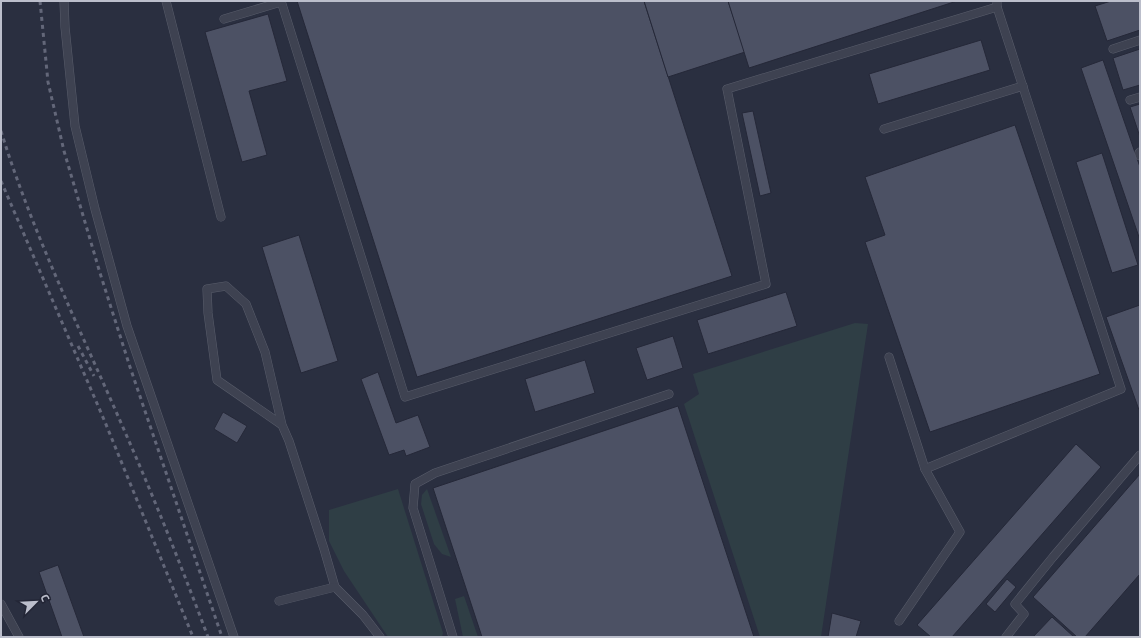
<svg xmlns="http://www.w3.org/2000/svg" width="1141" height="638" viewBox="0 0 1141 638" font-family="'Exo 2',sans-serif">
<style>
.green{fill:#2f3e45}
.building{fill:#4c5164;stroke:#252838}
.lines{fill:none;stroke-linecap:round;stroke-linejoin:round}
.lane-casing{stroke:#595d6b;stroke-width:9}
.lane{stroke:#3e4251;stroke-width:8}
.rail{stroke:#636779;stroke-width:3;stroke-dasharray:4 4;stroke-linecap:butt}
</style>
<rect width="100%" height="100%" fill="#2a2f40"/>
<g class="green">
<path d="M855,323l13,1 -47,313h-61l-76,-233 15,-10 -6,-20z"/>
<path d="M398,489l45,144 -1,4h-54l-44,-66 -15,-30v-31z"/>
<path d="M427,489l24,68 -9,-3 -8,-10 -13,-40 1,-9z"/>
<path d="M464,596l14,41h-15l-8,-38z"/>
</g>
<g class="building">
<path d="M297,1h347l88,275 -315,101z"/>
<path d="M644,1h84l17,51 -77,25z"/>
<path d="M728,1h229l-208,67z"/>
<path d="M1111,1h29v29l-33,11 -12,-35z"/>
<path d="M268,14l19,67 -38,10 18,64 -25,7 -37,-130z"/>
<path d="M981,40l9,30 -112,34 -9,-30z"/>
<path d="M1140,49v36l-17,5 -10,-32z"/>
<path d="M1103,60l37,107v73l-59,-172z"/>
<path d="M1140,104v33l-10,-30z"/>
<path d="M753,111l18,82 -11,3 -18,-83z"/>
<path d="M1015,125l85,249 -170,58 -65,-190 20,-7 -20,-58z"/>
<path d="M1102,153l36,112 -26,8 -36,-111z"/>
<path d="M299,235l39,126 -37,12 -39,-126z"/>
<path d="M786,292l11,34 -89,28 -11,-34z"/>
<path d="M1140,305v104l-1,1 -33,-93z"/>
<path d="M673,336l10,32 -36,12 -11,-32z"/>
<path d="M585,360l10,33 -60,19 -10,-33z"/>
<path d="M378,372l18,51 22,-8 12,32 -24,9 -2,-6 -15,5 -28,-76z"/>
<path d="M678,406l76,231h-272l-49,-149z"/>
<path d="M223,412l24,14 -10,17 -23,-14z"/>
<path d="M1076,444l25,23 -149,170h-21l-14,-12z"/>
<path d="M1140,474v100l-55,63h-8l-44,-40z"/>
<path d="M58,565l26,72h-22l-23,-65z"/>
<path d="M1007,579l9,8 -21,25 -9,-8z"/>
<path d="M832,613l29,8 -5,16h-28z"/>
<path d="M1052,617l22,20h-41z"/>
</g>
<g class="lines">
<g class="lane-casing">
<g id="lane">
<path d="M64,1l1,26 10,99 20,83 32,117 107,311"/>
<path d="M166,1l55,216"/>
<path d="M281,1l124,396 361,-113 -39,-195 270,-82"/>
<path d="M224,19l57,-17"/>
<path d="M1113,49l27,-9"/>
<path d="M1130,100l10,-3"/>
<path d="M884,129l139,-43"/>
<path d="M1140,152l-1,1 1,3"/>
<path d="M889,357l36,112 196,-80 -124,-382v-6"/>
<path d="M282,425l-65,-45 -9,-67 -1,-24 19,-3 20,18 19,48 17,73 7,16 35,108 11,38"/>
<path d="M279,601l56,-14 28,28 17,22"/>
<path d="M1,604l18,33"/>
<path d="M899,621l61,-89 -35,-63"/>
<path d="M453,637l-40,-129 2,-24 20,-11 234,-79"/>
<path d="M1006,637l18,-23 -9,-10 38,-47 87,-102"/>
</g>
</g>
<use href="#lane" class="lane"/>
<g class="rail">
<path d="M40,1l8,81 16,69 36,122 30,94 92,270"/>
<path d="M1,131c32,104 81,202 124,301 30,68 57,136 83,205"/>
<path d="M1,181l104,241 88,215"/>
<path d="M78,346l16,30"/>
</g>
</g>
<rect width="1141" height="638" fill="none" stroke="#bbbecb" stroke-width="4"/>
<g transform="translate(36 602) rotate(66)" stroke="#232636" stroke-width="3" paint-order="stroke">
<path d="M0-3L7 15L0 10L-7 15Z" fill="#bbbecb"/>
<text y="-6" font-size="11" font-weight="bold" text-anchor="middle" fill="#bbbecb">С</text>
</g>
</svg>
